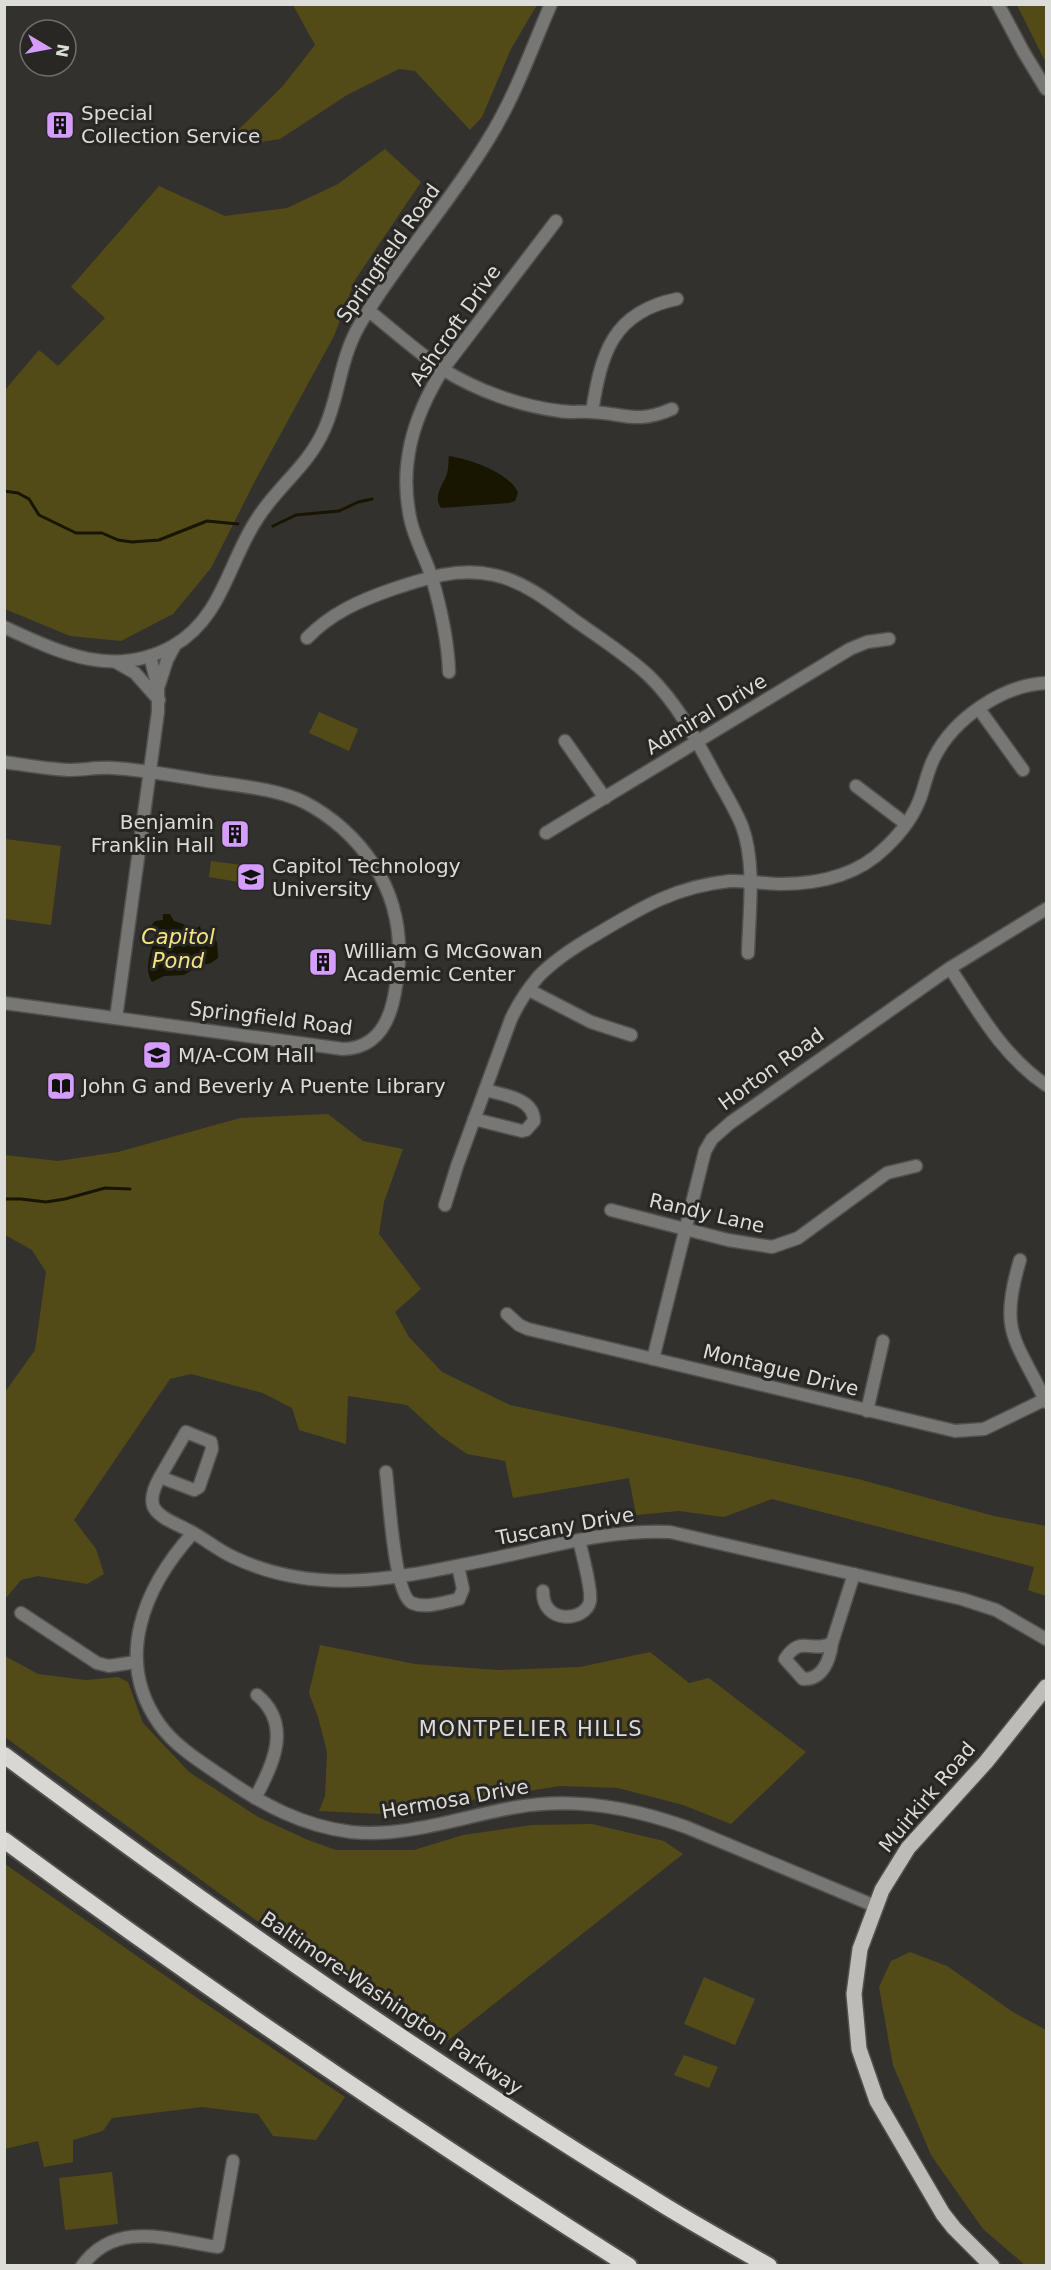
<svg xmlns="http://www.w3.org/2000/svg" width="1051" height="2270" viewBox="0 0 1051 2270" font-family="'DejaVu Sans',sans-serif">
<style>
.green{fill:#534b17}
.water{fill:#181501}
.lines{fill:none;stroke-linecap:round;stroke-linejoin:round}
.stream{stroke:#181501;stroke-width:3}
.minor-casing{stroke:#51504d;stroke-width:15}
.major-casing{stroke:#51504d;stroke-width:18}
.highway-casing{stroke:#51504d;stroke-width:20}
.minor{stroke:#777775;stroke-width:12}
.major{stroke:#bdbcb9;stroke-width:15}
.highway{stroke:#d8d7d3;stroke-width:16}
.labels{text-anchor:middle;stroke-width:6;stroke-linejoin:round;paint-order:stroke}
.poi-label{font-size:20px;fill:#dcdcd9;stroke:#282724;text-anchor:start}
.street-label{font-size:20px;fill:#dcdcd9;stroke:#282724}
.water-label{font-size:21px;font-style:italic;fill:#f6e681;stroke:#282724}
.neighbourhood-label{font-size:21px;letter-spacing:1.5px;fill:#dcdcd9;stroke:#282724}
</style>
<rect width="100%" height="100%" fill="#32312e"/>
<g class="green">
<path d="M293,5h244l-26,44 -29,68 -12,13 -55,-59 -16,-2 -52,26 -67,44 -25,4 -17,-13 44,-43 33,-42z"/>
<path d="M1017,5h29v58z"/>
<path d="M385,149l36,33 -66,98 -21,56 -79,145 -44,87 -38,46 -52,27 -51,-5 -65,-27v-219l34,-40 19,16 47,-48 -34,-31 88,-101 66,30 62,-8 51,-24z"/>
<path d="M319,712l39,17 -9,22 -40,-18z"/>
<path d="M5,839l56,7 -10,79 -46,-6z"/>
<path d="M211,861l30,4 -2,17 -30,-5z"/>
<path d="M328,1114l35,27 40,8 -19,53 -5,32 42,55 -26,23 14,25 33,35 68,33 348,74 136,37 52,10v70l-18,-6 6,-23 -262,-68 -48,18 -45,-6 -43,4 -7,-37 -116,20 -8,-37 -38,-7 -26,-18 -34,-31 -59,-9 -2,48 -47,-14 -7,-22 -29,-15 -72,-19 -21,5 -96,141 22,29 8,25 -17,10 -49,-8 -17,4 -16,19v-207l30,-42 11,-78 -14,-22 -27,-15v-80l53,6 60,-9 122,-34z"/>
<path d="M320,1645l95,19 83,6 82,-3 70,-15 39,31 20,-5 97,74 -75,72 -48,-19 -65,-17 -58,-2 -83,13 -74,16 -84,-4 6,-15 2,-44 -9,-35 -9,-24z"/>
<path d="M5,1656l33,18 48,6 32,-3 10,5 15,41 46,49 69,45 50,23 28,10h78l49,-15 69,-10 60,-1 72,17 19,13 -237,188 -190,-122 -251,-183z"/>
<path d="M5,1864l195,136 145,97 -29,43 -43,-4 -15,-22 -56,-7 -90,11 -9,13 -30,9v22l-29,5 -6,-26 -33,8z"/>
<path d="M910,1952l37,14 66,46 33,18v235h-21l-42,-36 -52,-74 -38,-90 -14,-78 12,-26z"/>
<path d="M704,1977l51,22 -20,46 -51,-21z"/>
<path d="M684,2055l34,12 -9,21 -35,-13z"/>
<path d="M112,2172l6,52 -53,6 -6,-52z"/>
</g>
<g class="water">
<path d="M449,456c20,3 62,17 69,37l-3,8 -6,2 -68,5c-8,-12 1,-21 5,-32 3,-6 2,-14 3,-20z"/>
<path d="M163,914h7l4,7 12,4 7,5 7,-4 1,4 8,1 8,11 1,16 -7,5 -13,3 -14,9 -20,1 -12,6c-9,-15 0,-31 3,-47l-5,-8 5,-6 8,-1z"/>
</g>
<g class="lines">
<g class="stream">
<path d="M4,491l14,2 11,6 10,16 37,18h26l16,7 14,2 27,-2 48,-19 31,3"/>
<path d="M273,526l23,-11 43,-4 19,-9 14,-3"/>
<path d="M4,1199h17l25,3 19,-3 40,-11 25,1"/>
</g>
<g class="minor-casing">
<g id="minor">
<path d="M998,4l25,47 23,38"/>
<path d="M369,311c24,19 49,42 75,59 34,21 76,36 116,41 11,2 21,0 32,1 35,2 45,12 80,-3"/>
<path d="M592,412c9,-58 20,-100 85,-113"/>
<path d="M4,627c56,26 110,52 169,19 49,-28 55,-83 84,-127 20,-32 51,-53 67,-89 16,-35 15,-70 36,-106 38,-64 89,-120 128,-184 27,-43 43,-90 63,-136"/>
<path d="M307,638c24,-25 54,-38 86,-49 33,-11 66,-22 101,-14 29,6 55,26 79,44 25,18 54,36 76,57 31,30 50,69 70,106 8,14 17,29 23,44 14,37 7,88 6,127"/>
<path d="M116,662l19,11 24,27"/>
<path d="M449,672c-1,-32 -8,-63 -17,-94 -6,-19 -16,-36 -21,-56 -13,-56 2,-105 32,-153l113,-148"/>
<path d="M159,685l8,-25 8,-15"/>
<path d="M979,709l44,61"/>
<path d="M565,741l40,57"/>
<path d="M4,762c21,3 43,7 64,8 15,0 30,-3 45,-2 36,2 72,10 108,15 28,4 57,7 83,19 29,15 52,36 70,63 25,39 30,82 21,127 -5,30 -18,56 -52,57l-339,-46"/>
<path d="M856,786l50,38"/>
<path d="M546,833l304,-184 17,-7 22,-3"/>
<path d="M950,968c28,43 53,88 96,117"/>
<path d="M529,990l62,32 40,13"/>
<path d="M116,1018l42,-306v-24l-8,-32"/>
<path d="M474,1119l48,12 4,-1 8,-9c0,-23 -31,-26 -49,-31"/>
<path d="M445,1205l12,-39 54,-147c7,-15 17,-30 27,-42 17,-18 38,-31 59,-43 45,-27 80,-48 133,-53 17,-1 34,3 50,3 38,0 78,-9 105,-36 15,-14 29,-32 36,-52 4,-12 7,-26 13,-38 20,-40 69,-73 112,-75"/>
<path d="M611,1210l117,30 44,7 26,-9 89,-65 29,-7"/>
<path d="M1020,1260c-22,73 -4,79 26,142"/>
<path d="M507,1314l12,11 9,4 427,102 29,-2 62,-30"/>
<path d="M653,1359l52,-208 7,-12 18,-16 220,-155 96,-59"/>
<path d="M867,1411l16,-70"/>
<path d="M386,1472c3,23 8,123 26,131 14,6 33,-1 47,-4l4,-10 -5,-23"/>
<path d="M160,1477l34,13 5,-3 13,-38 -1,-7 -25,-10 -26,45c-20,35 1,39 30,54 15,8 28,19 43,26 88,42 173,19 263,1 57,-12 115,-29 174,-26l292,67 34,11 50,29"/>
<path d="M193,1533c-49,54 -80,127 -33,192 16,22 41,37 63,52 40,28 80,49 128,55 55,6 112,-16 166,-25 57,-10 116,1 169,20l189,79"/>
<path d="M543,1591c-1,34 43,31 47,10 2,-13 -8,-47 -11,-61"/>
<path d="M21,1613l76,50 12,3 27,-4"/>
<path d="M832,1643c-2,16 -9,37 -29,36l-18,-20c16,-25 26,-5 47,-16l22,-69"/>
<path d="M255,1798c19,-34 37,-74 2,-103"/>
<path d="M82,2266c34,-47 87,-26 136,-19l15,-86"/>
</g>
</g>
<g class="major-casing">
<path id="major" d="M992,2266l-38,-38 -11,-14 -66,-113 -18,-52 -5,-55 6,-45 22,-59 26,-42 78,-86 60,-75"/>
</g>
<g class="highway-casing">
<g id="highway">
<path d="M4,1755c209,156 423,305 645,441 39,25 80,47 120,70"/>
<path d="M4,1840c203,150 412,291 625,426"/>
</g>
</g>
<use href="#minor" class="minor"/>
<use href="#major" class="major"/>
<use href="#highway" class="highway"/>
</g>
<defs>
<g id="building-square" transform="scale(1.5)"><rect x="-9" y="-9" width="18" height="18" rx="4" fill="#d49cfb" stroke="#282724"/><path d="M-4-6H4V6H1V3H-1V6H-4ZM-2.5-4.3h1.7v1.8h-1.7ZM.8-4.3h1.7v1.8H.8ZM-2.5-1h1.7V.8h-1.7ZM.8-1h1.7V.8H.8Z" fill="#111"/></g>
<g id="university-square" transform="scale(1.5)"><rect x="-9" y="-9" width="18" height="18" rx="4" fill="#d49cfb" stroke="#282724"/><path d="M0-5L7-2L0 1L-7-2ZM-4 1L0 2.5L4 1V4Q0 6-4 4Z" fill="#111"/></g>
<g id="library-square" transform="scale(1.5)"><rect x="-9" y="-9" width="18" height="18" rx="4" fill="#d49cfb" stroke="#282724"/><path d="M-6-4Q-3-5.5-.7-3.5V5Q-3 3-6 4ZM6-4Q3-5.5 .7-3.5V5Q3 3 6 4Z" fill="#111"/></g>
</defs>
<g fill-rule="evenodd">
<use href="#building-square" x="60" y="125"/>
<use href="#building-square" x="235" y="834"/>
<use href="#university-square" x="251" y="877"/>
<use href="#building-square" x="323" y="962"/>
<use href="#university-square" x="157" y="1055"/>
<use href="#library-square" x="61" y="1086"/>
</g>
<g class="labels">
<g class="poi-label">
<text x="81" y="120">Special<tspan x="81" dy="23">Collection Service</tspan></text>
<text x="214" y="829" text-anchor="end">Benjamin<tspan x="214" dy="23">Franklin Hall</tspan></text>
<text x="272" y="873">Capitol Technology<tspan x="272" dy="23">University</tspan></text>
<text x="344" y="958">William G McGowan<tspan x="344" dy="23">Academic Center</tspan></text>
<text x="178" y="1062">M/A-COM Hall</text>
<text x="82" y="1093">John G and Beverly A Puente Library</text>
</g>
<g class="street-label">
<text transform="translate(388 253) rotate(-55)" y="7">Springfield Road</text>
<text transform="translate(455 325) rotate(-55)" y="7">Ashcroft Drive</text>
<text transform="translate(706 714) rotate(-31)" y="7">Admiral Drive</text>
<text transform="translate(271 1018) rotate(7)" y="7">Springfield Road</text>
<text transform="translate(771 1069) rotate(-36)" y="7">Horton Road</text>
<text transform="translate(707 1213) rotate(13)" y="7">Randy Lane</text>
<text transform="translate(781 1370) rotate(14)" y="7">Montague Drive</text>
<text transform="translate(565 1526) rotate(-10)" y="7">Tuscany Drive</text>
<text transform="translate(927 1797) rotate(-50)" y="7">Muirkirk Road</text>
<text transform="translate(455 1799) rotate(-10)" y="7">Hermosa Drive</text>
<text transform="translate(392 2003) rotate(34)" y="7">Baltimore-Washington Parkway</text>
</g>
<g class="water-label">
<text x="178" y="944">Capitol<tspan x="178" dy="24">Pond</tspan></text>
</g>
<g class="neighbourhood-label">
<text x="531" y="1736">MONTPELIER HILLS</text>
</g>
</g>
<rect width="1051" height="2270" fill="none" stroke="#dcdcd9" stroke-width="12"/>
<g transform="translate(48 48) rotate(100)"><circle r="28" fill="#282724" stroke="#706f6c" stroke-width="1.5"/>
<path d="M0-4.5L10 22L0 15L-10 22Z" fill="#d49cfb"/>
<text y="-9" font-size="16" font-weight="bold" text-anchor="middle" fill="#dcdcd9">N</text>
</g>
</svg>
